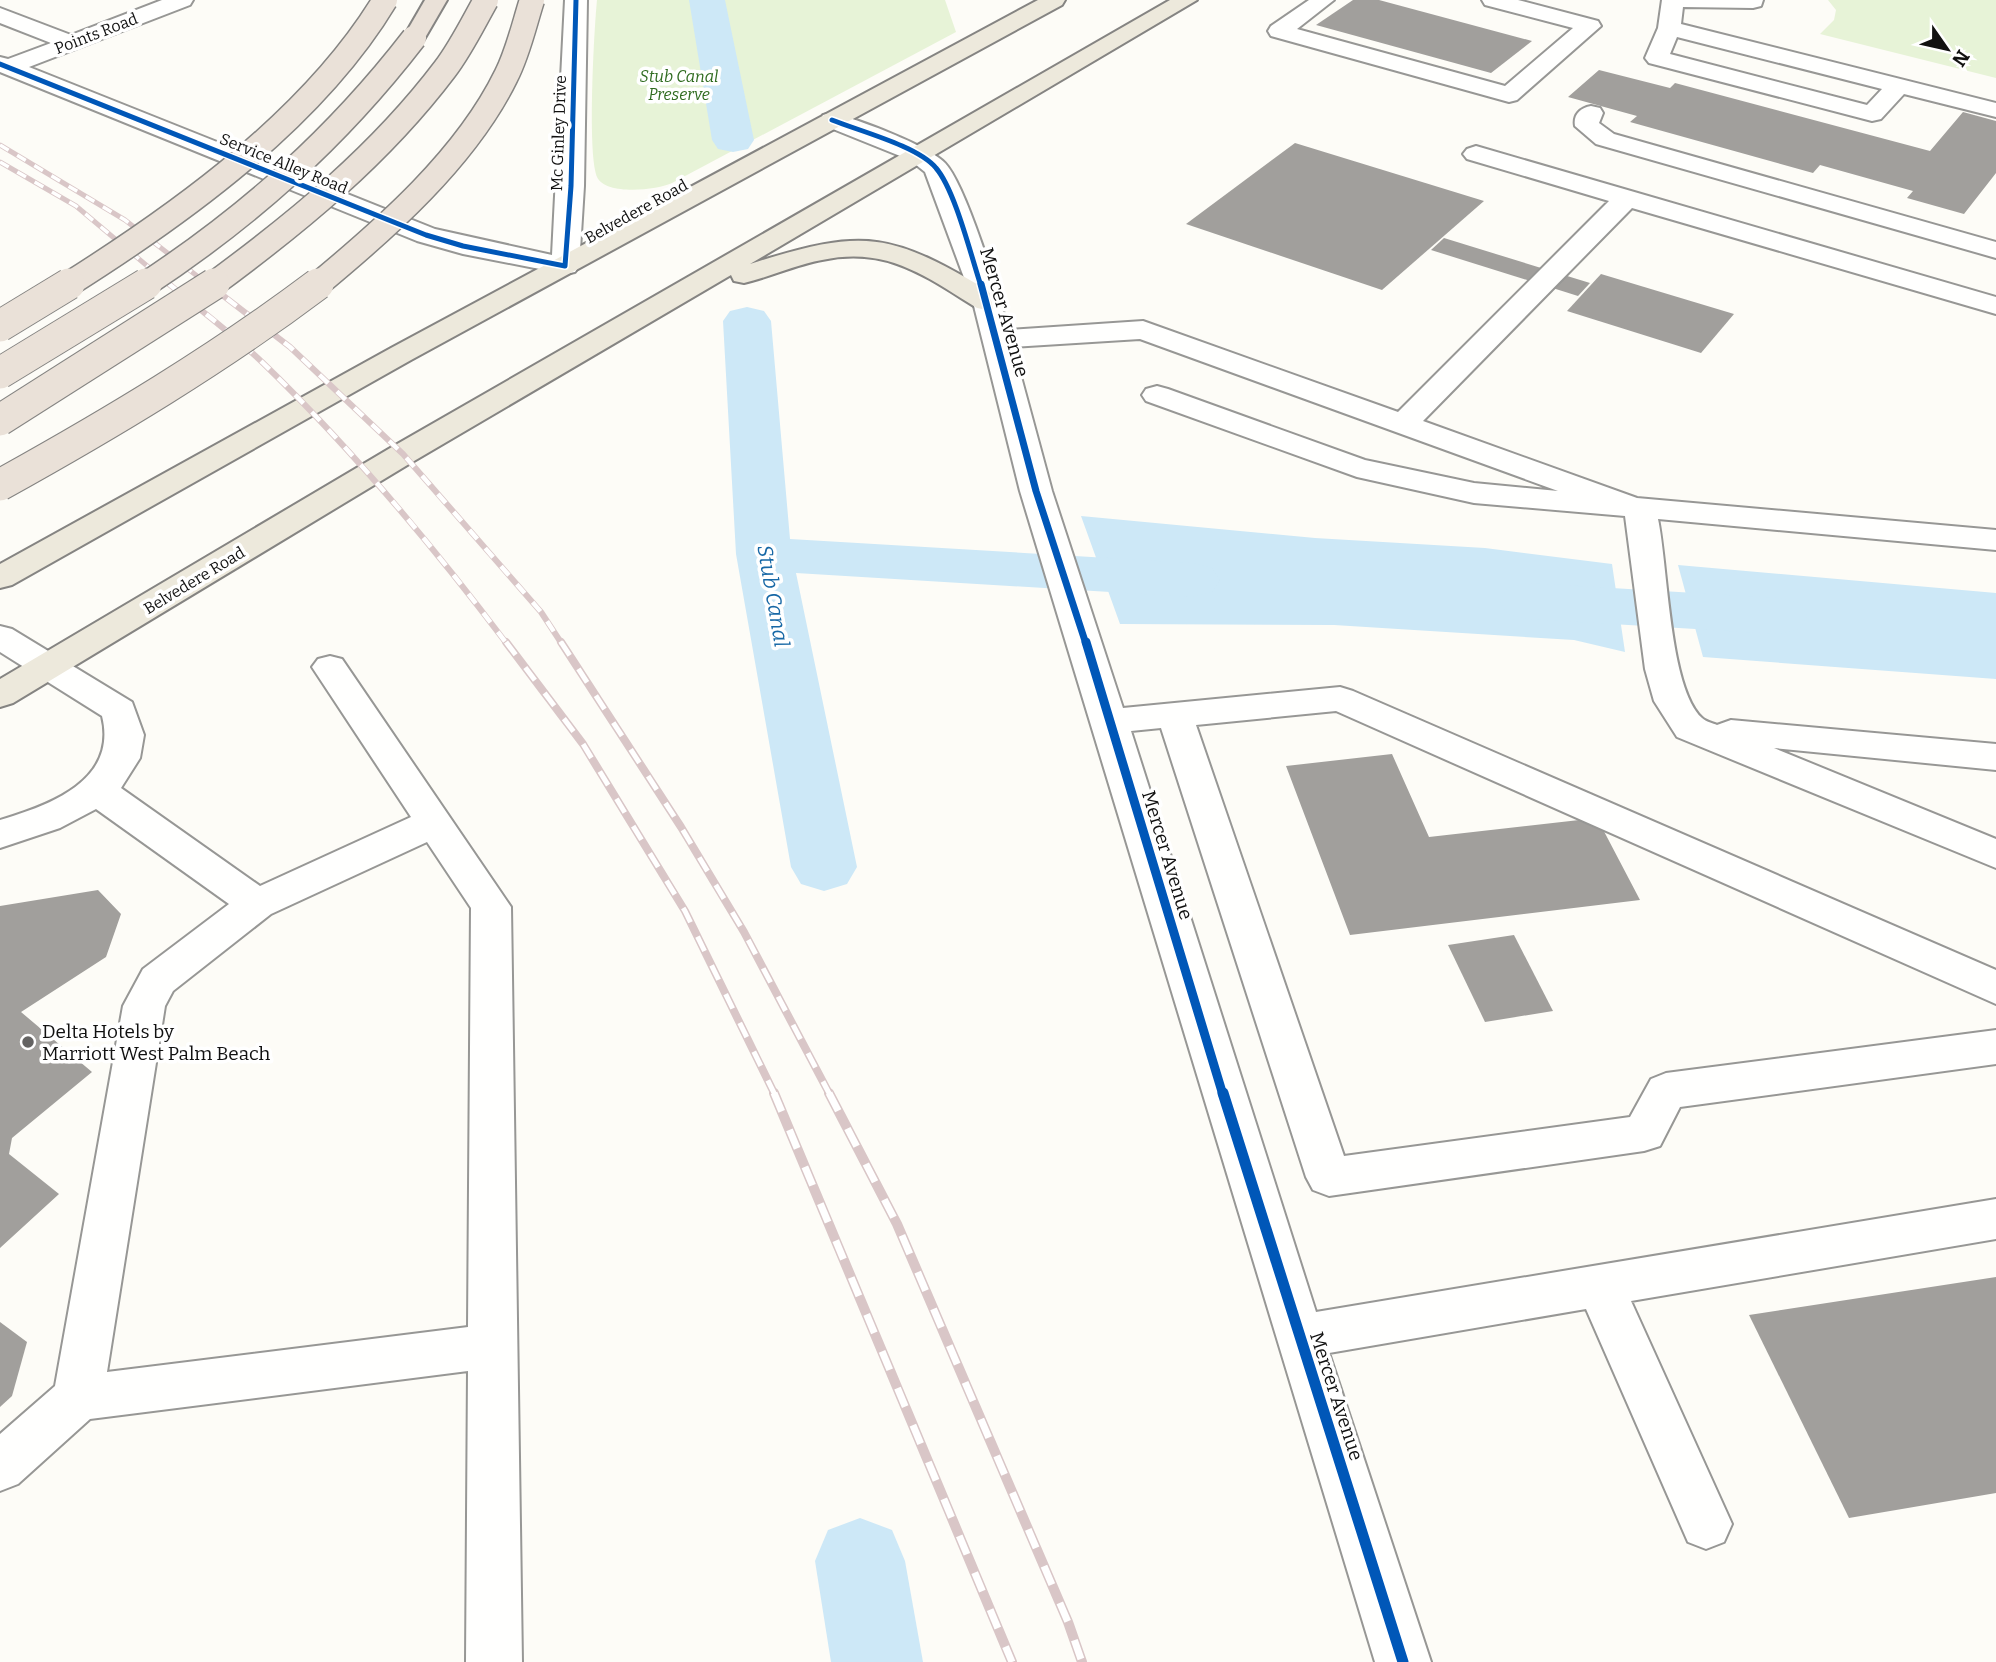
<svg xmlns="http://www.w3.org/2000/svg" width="1996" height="1662" viewBox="0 0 1996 1662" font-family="Bitter,serif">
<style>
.green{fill:#e7f3d7}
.water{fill:#cde8f7}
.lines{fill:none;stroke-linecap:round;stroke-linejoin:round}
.canal{fill:#cde8f7;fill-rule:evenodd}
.building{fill:#a19f9c}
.minor-casing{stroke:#979795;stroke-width:4}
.major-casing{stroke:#858482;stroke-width:4}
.highway-casing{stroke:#858482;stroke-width:4}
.minor{fill:#fffffe;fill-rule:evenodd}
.major{fill:#ede9dc;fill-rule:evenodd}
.highway{fill:#eae1d8;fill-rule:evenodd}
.rail-far3-casing{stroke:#d9c6c7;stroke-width:5}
.rail-far2-casing{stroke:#d9c6c7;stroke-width:6}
.rail-far1-casing{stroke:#d9c6c7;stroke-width:8}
.rail-casing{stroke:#d9c6c7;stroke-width:10}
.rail-far3{stroke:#fff;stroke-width:3.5;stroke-dasharray:10;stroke-linecap:butt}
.rail-far2{stroke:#fff;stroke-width:4.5;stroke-dasharray:12;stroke-linecap:butt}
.rail-far1{stroke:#fff;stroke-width:5;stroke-dasharray:16;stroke-linecap:butt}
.rail{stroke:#fff;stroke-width:7;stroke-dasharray:20;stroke-linecap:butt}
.highway-bridge-far1-casing{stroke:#858482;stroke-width:27;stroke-linecap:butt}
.highway-bridge-casing{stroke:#858482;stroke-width:33;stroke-linecap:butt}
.highway-bridge-far1{stroke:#eae1d8;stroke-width:24}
.highway-bridge{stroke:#eae1d8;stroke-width:31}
.cycleway-far3-casing{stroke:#fff;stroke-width:8}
.cycleway-far2-casing{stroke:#fff;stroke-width:10}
.cycleway-far1-casing{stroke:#fff;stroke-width:13}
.cycleway-casing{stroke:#fff;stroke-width:16}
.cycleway-far3{stroke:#0057b8;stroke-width:5}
.cycleway-far2{stroke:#0057b8;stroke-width:7}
.cycleway-far1{stroke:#0057b8;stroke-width:9}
.cycleway{stroke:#0057b8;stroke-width:11}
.poi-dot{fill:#646362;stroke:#fff;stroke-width:2.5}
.labels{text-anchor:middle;stroke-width:7;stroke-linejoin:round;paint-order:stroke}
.far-street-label{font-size:16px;fill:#111;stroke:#fff}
.far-park-label{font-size:16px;font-style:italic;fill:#2f6b1f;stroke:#fff}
.street-label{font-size:19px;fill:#111;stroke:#fff}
.poi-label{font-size:19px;fill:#111;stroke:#fff;text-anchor:start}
.water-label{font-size:21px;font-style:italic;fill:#1768a6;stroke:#fff}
</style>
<rect width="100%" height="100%" fill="#fdfcf7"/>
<g class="green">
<path d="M597,0h348l11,32 -284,151c-15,7 -66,13 -75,-6 -10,-23 -3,-147 0,-177z"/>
<path d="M1828,0h168v78l-176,-44 14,-14 2,-10z"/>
</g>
<g class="water">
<path d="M1081,516l234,22 170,10 127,16 13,88 -51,-12 -240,-15 -214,-1z"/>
<path d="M1678,565l318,28v86l-293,-22z"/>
</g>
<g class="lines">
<g class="canal">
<path d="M689,0h36l29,140 -6,9 -15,3 -15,-3 -6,-9z"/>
<path d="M747,307l17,4 7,10 19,218 402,24 20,5 8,12 -8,12 -20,5 -396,-24 61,294 -10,17 -23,7 -23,-7 -10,-17 -55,-313 -13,-233 7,-10z"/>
<path d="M1528,583l251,15 20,5 9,13 -9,13 -20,5 -251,-15 -20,-5 -9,-13 9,-13z"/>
<path d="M860,1518l32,12 13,31 18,101h-92l-16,-101 13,-31z"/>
</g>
</g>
<g class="building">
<path d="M1353,0h26l153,41 -41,32 -175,-48z"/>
<path d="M1599,70l71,18 5,-5 255,68 33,-39 33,9v52l-32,41 -57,-16 6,-7 -93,-26 -7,8 -183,-51 7,-6 -69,-19z"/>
<path d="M1295,143l189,58 -102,89 -196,-66z"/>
<path d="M1444,238l146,45 -12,13 -147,-46z"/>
<path d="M1601,274l133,40 -33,39 -134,-42z"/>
<path d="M1392,754l37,83 168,-19 43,82 -290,35 -64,-169z"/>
<path d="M98,890l23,24 -15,43 -85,55 71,60 -80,66 -3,16 50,40 -59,54v-342z"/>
<path d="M1514,935l39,76 -68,11 -37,-77z"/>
<path d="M1996,1277v216l-147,25 -100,-203z"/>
<path d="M0,1322l27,20 -15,54 -12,11z"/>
</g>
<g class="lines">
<g class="minor-casing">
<g id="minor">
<path d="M162,0h31l-3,5 -161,62 406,162 117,26 13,-255h22l-3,186 -5,80 -4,6 -10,2 -102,-20 -46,-13 -417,-169v-15l8,2 43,-16 -51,-20v-15l71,27z"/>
<path d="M1309,0h25l-37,29 208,57 68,-58 -88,-23 -3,-5h36l80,21 3,5 -84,74 -8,2 -238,-66 -3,-5 3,-5z"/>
<path d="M1662,0h101l-2,6 -8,2 -70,-1 -2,17 315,79v14l-92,-23 -23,25 -9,2 -223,-58 -4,-5 13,-30zM1677,37l205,52 -15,16 -197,-51z"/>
<path d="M1591,106l9,2 3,5 -4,10 15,11 382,108v16l-400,-114 -21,-18c-2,-11 5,-18 16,-20z"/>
<path d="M832,113c25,6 96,32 113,50 21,22 55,134 63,167l135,-9 255,91 211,-211 -142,-42 -4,-5 4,-5 9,-3 520,151v17l-364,-106 -209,213 214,77 359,32v20l-338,-31c10,47 11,169 44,199 4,4 11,5 15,7l14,-5 265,24v26l-222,-22 222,91v29l-319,-131 -23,-36 -9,-32 -20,-153 -151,-13 -117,-26 -211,-76 -4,-6 4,-6 11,-3 11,3 197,71 109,23 84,8 -418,-152 -127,8 39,144 71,217 217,-21 13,4 643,279v34l-660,-293 -140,14 148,431 286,-39 21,-38 15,-6 330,-43v34l-316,43 -20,39 -16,5 -315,45 -16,-6 -7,-13 -145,-449 -30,3 185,581 680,-113v40l-365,62 101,223 -8,18 -18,7 -18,-7 -102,-233 -257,44 102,309h-56l-355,-1171 -47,-189 -48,-130 -15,-12 -87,-35 -3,-5 3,-5z"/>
<path d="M0,626l12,3 120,73 12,33 -4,23 -19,30 139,98 151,-69 -99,-150 6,-8 12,-3 12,3 169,248 11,755h-56l2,-291 -378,48 -72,65 -18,7v-57l55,-48 68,-380 20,-37 86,-65 -133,-95 -36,19 -60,20v-28c51,-15 118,-40 102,-104l-102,-64zM427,842l44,66 -3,419 -361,45 58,-366 8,-15 98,-77z"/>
</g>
</g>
<g class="major-casing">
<g id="major">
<path d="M1038,0h27l-3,5 -651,355 -399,225 -12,3v-24l391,-216z"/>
<path d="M1170,0h27l-447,264c118,-38 142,-31 247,32l4,6 -4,6 -10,2 -10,-2c-52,-32 -90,-62 -155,-48 -27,5 -52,17 -78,23l-10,-2 -3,-6 -317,186 -401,242 -13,4v-28l392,-232z"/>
</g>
</g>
<g class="highway-casing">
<path id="highway" d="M425,0h22l-25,43h-16l-3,-5z"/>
</g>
<use href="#minor" class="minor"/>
<use href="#major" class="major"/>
<use href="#highway" class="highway"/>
<g class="rail-far3-casing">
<g id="rail-far3">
<path d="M0,145l125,75 85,66"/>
<path d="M0,162l76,44 95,80"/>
</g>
</g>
<g class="rail-far2-casing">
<g id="rail-far2">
<path d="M169,284c31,26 65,51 94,79 89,86 170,183 244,281"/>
<path d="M208,284l82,63 113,107 138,158 21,32"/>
</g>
</g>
<g class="rail-far1-casing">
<g id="rail-far1">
<path d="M506,642l77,102 102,167 90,184"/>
<path d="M561,642l120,185 63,105 86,163"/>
</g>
</g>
<g class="rail-casing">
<g id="rail">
<path d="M774,1093l238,569"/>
<path d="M829,1093l68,131 171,398 14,40"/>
</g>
</g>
<use href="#rail-far3" class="rail-far3"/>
<use href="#rail-far2" class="rail-far2"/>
<use href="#rail-far1" class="rail-far1"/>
<use href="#rail" class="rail"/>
<g class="highway-bridge-far1-casing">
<g id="highway-bridge-far1">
<path d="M66,286c116,-73 248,-168 319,-286"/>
<path d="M143,286c106,-70 193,-147 271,-248"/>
<path d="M211,286c87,-64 169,-131 234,-217 16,-21 28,-46 41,-69"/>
<path d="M316,286c69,-57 150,-128 190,-210 12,-23 18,-51 26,-76"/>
</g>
</g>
<g class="highway-bridge-casing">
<g id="highway-bridge">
<path d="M0,326l69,-42"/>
<path d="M0,373l146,-89"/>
<path d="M0,420l214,-136"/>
<path d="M0,485c110,-61 217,-125 318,-201"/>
</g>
</g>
<use href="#highway-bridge-far1" class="highway-bridge-far1"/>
<use href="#highway-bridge" class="highway-bridge"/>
<g class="cycleway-far3-casing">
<g id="cycleway-far3">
<path d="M0,64l426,171 37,11 102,20 6,-80 5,-186"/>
<path d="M832,120c27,11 86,26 104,48 19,22 35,88 45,118"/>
</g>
</g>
<g class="cycleway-far2-casing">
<path id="cycleway-far2" d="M981,284l55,207 50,153"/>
</g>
<g class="cycleway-far1-casing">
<path id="cycleway-far1" d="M1086,642l137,453"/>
</g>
<g class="cycleway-casing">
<path id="cycleway" d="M1223,1093l180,569"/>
</g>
<use href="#cycleway-far3" class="cycleway-far3"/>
<use href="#cycleway-far2" class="cycleway-far2"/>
<use href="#cycleway-far1" class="cycleway-far1"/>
<use href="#cycleway" class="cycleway"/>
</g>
<circle class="poi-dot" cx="28" cy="1042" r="7"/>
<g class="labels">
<g class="far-street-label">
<text transform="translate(96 33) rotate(-21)" y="6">Points Road</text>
<text transform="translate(558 133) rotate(-88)" y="6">Mc Ginley Drive</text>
<text transform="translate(284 163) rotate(22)" y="6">Service Alley Road</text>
<text transform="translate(636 211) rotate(-29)" y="6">Belvedere Road</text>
<text transform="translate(194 580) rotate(-31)" y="6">Belvedere Road</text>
</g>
<g class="far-park-label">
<text x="679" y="82">Stub Canal<tspan x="679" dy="18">Preserve</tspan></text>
</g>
<g class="street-label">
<text transform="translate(1005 312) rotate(74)" y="7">Mercer Avenue</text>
<text transform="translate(1168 855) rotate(73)" y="7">Mercer Avenue</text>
<text transform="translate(1337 1396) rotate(72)" y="7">Mercer Avenue</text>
</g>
<g class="poi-label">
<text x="42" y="1038">Delta Hotels by<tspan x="42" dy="22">Marriott West Palm Beach</tspan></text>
</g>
<g class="water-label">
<text transform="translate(773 596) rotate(80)" y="7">Stub Canal</text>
</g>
</g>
<g transform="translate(1947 49) rotate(124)" stroke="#ffffff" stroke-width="5" paint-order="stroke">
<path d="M0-5L12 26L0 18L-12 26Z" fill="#111111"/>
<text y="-10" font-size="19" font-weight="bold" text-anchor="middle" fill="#111111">N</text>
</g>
</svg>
